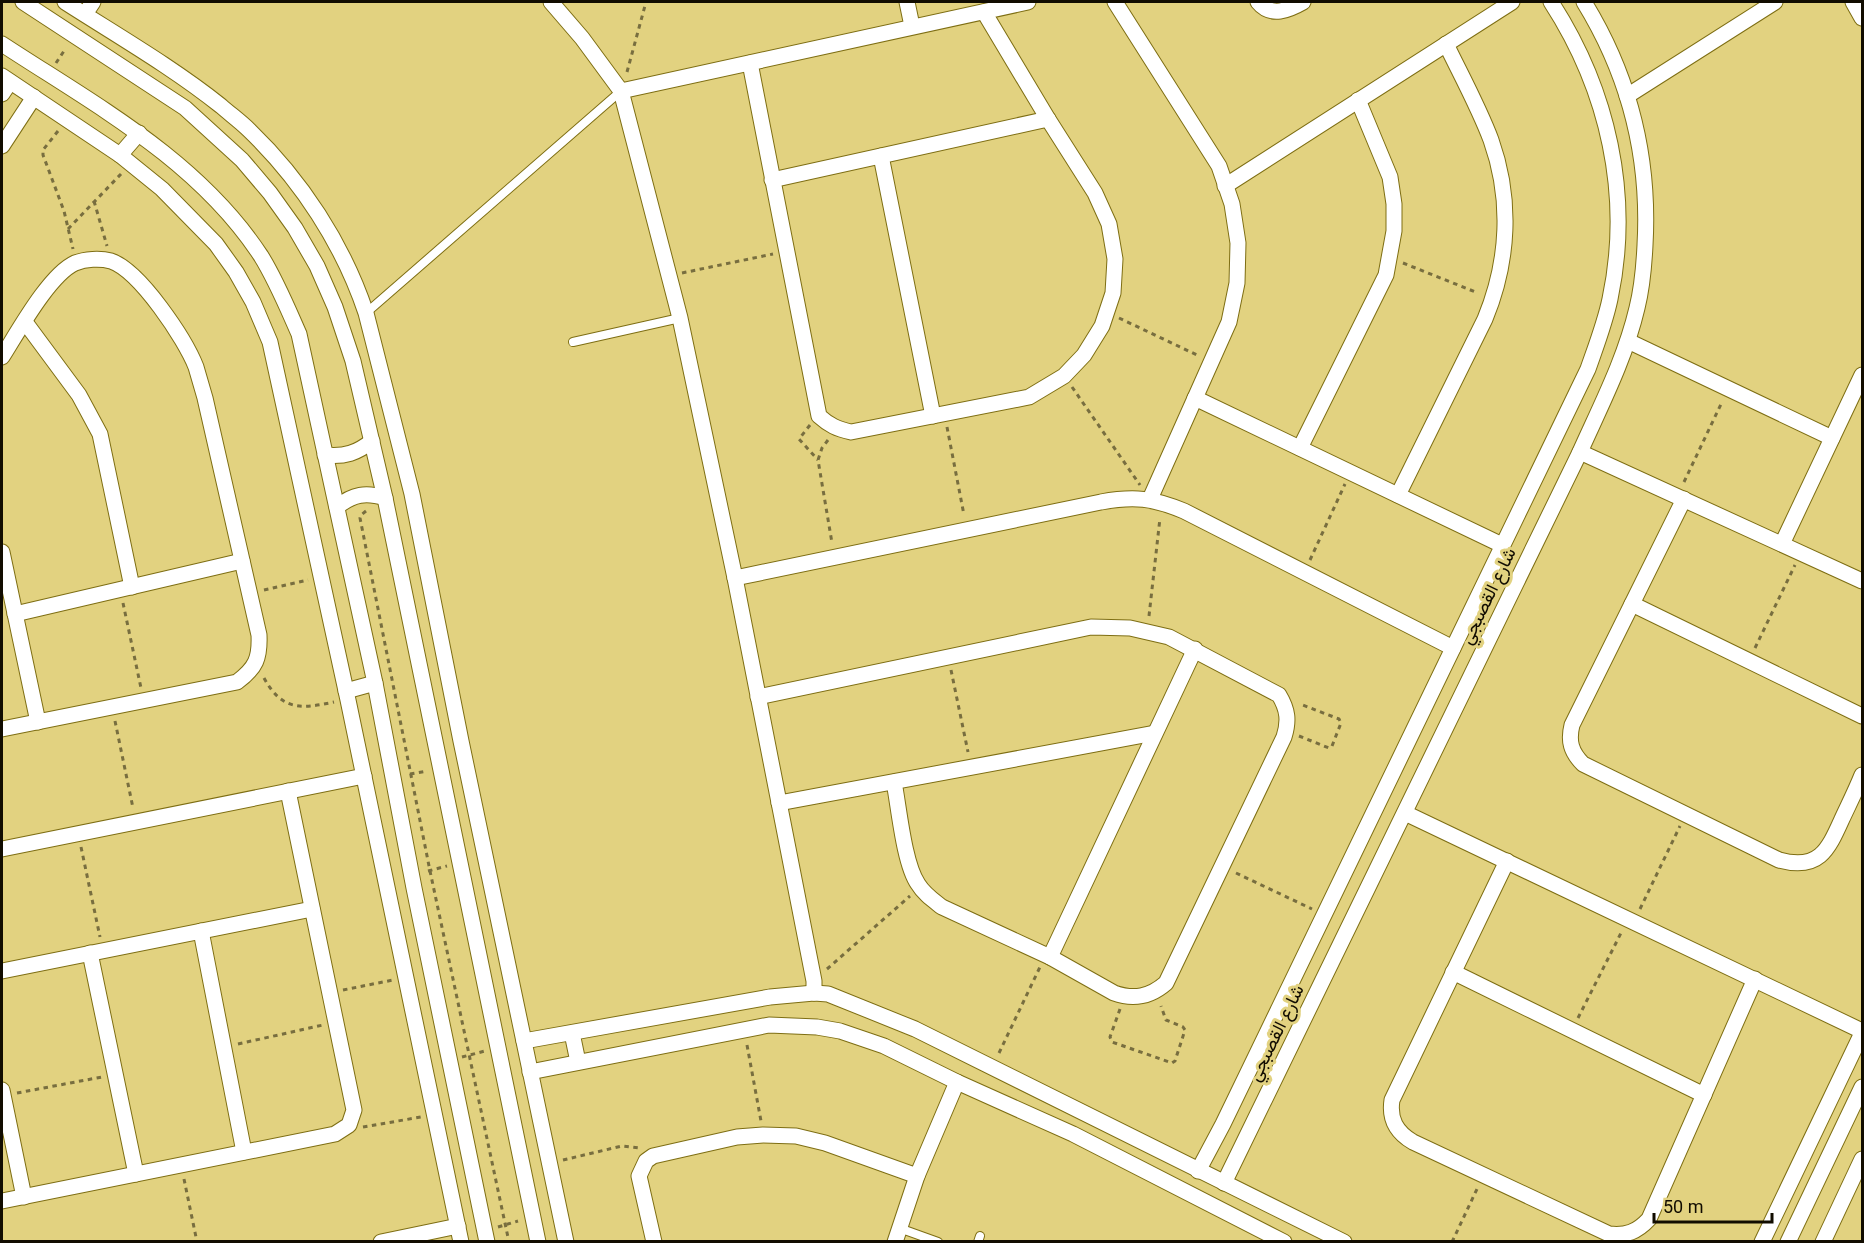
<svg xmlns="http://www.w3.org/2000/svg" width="1864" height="1243" viewBox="0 0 1864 1243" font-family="Roboto,Vazirmatn,sans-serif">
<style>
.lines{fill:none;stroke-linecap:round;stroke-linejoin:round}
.service-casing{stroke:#7e6e13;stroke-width:10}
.minor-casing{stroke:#7e6e13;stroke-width:17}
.path{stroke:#786e3f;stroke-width:3;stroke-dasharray:4.5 4.5;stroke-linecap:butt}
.service{stroke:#fff;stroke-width:8}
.minor{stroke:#fff;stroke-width:15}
.labels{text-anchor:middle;stroke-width:6;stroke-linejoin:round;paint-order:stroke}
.street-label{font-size:18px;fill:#110c00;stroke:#e2d280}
</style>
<rect width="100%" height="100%" fill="#e2d280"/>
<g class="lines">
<g class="service-casing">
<g id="service">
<path d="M366,313l255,-222"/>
<path d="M573,342l107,-24"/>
<path d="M899,1228l39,14"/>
<path d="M978,1242l2,-6"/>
</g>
</g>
<g class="minor-casing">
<g id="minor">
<path d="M23,2l162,106 57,52 28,33 25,35 22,38 18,41 18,54 32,137 153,744"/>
<path d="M65,2c53,34 107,65 156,104 9,8 19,15 28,24 52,50 94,114 117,183l46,181 49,247 105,501"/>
<path d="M551,2l31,36 39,53 59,227 55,260 79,403v12"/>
<path d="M907,2l5,24"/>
<path d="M1115,2l104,164 13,38 6,39 -1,40 -8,39 -79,177"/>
<path d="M1258,2c13,16 31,8 45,0"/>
<path d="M1853,2l9,16"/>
<path d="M85,14l8,-12"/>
<path d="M2,44c93,61 196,116 259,212 15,24 26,51 38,78l76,349 39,205 73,354"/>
<path d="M750,63l69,353c10,9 18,13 32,16l178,-35 35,-21 20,-21 18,-29 11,-33 2,-34 -6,-35 -14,-31 -47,-74 -64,-107"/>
<path d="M2,76l118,79 42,34 54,55 20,28 17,30 17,40 78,358 113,542"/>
<path d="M621,91l407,-89"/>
<path d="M2,94l8,-12"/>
<path d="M1627,96l148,-94"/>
<path d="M2,146l32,-49"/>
<path d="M120,155l19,-22"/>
<path d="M881,156l52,260"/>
<path d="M772,180l276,-61"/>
<path d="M1225,186l287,-184"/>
<path d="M25,322l54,73 21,39 32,153"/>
<path d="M1628,341l204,97"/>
<path d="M2,357c16,-25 47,-82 73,-94 10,-4 25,-5 36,-2 29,10 74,78 85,106 3,10 6,21 9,31l54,237c1,23 -3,33 -22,47l-235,47"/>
<path d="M1195,398l307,147"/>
<path d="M1300,448l86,-173 8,-44v-27l-4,-27 -32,-77"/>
<path d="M1580,452l282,129"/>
<path d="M325,455c20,2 32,-2 47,-14"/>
<path d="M1398,495l87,-176c24,-58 27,-120 6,-179 -12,-32 -30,-65 -45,-96"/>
<path d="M1684,499l-112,226c-4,16 -1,27 11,39l196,96c40,11 49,-10 63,-41 7,-15 14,-29 20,-44"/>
<path d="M337,507c16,-13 29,-15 48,-9"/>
<path d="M1782,544l80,-169"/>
<path d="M2,552l36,170"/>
<path d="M735,578l366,-76c33,-6 52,-4 83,9l269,137"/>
<path d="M1632,604l230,112"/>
<path d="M15,614l227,-53"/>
<path d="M346,691l29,-8"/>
<path d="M758,697l333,-70 39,1 39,9 110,58c9,15 10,26 5,42l-118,246c-16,14 -32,17 -52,10l-64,-36 -108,-50c-9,-7 -18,-13 -24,-23 -14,-20 -19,-76 -24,-102"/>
<path d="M779,803l376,-70"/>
<path d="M1405,813l457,218"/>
<path d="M2,849l362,-73"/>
<path d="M1507,861l-115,239c-3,19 4,32 21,42l196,92c17,2 28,-2 40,-15l106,-240"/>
<path d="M201,931l43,221"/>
<path d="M90,953l46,221"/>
<path d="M1050,957l145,-308"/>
<path d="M2,971l310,-62"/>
<path d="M1453,972l251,123"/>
<path d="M572,1033l6,29"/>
<path d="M524,1041l246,-44 44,-4 14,1 87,35 429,213"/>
<path d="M530,1072l239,-47 48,2 23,4 44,15 73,36 116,52 211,108"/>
<path d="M2,1090l22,107"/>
<path d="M1198,1171l25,-47 365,-755c8,-23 17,-46 22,-70 22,-104 -2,-209 -59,-297"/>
<path d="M1224,1183l356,-731c21,-47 45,-93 57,-144 5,-20 7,-42 8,-63 5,-88 -15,-168 -61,-243"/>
<path d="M2,1201l333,-67 14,-9 5,-15 -66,-319"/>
<path d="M381,1242l77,-16"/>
<path d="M654,1242l-15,-66 7,-15 7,-5 84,-19 26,-2 33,1 29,7 92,33"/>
<path d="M895,1242l22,-66 40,-94"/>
<path d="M1762,1242l100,-209"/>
<path d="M1788,1242l74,-155"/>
<path d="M1823,1242l39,-83"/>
</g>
</g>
<g class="path">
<path d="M56,63l10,-15"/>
<path d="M627,72l19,-70"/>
<path d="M58,131l-15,19v5l21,56 9,38"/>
<path d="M94,201l13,45"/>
<path d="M68,229l53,-55"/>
<path d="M1403,263l75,30"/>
<path d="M682,273l91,-19"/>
<path d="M1119,318l78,37"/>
<path d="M1072,387l68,98"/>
<path d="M810,425l-11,14 19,21"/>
<path d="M947,427l17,88"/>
<path d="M828,440l-6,8 -4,12 14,83"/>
<path d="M1684,482l38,-80"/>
<path d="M366,511l-5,4 -1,3 70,353 79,371"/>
<path d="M1310,560l35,-76"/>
<path d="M264,590l44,-10"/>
<path d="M123,603l18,85"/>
<path d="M1149,616l11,-98"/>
<path d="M1755,648l40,-83"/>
<path d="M951,670l17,82"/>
<path d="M264,678c18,33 37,31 70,24"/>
<path d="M115,721l18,87"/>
<path d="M1299,736l30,12 3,-2 9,-23 -2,-4 -39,-15"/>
<path d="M410,774l17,-3"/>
<path d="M81,847l19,90"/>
<path d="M428,871l19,-5"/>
<path d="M1236,873l76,36"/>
<path d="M1640,909l40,-83"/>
<path d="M827,969l83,-73"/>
<path d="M343,990l50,-10"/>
<path d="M1120,1009l-10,28 2,5 60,21 3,-2 10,-31 -2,-3 -17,-7 -5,-14"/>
<path d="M1578,1018l43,-85"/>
<path d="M238,1044l85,-19"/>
<path d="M747,1045l14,76"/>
<path d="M999,1053l41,-86"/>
<path d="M462,1057l23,-6"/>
<path d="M17,1093l85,-16"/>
<path d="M363,1127l58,-10"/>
<path d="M563,1160l59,-14 17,2"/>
<path d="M184,1179l13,63"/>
<path d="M498,1227l20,-6"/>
<path d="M1452,1242l25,-53"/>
</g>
<use href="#service" class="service"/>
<use href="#minor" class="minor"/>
</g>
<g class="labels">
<g class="street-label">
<text transform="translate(1488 596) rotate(-64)" y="6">شارع القصبجي</text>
<text transform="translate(1276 1033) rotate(-64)" y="6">شارع القصبجي</text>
</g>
</g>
<rect width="1864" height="1243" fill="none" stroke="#110c00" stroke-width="6"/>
<path d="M1654 1213v9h118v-9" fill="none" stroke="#110c00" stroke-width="3"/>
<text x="1663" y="1213" font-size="18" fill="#110c00" stroke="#e2d280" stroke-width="4.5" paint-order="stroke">50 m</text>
</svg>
